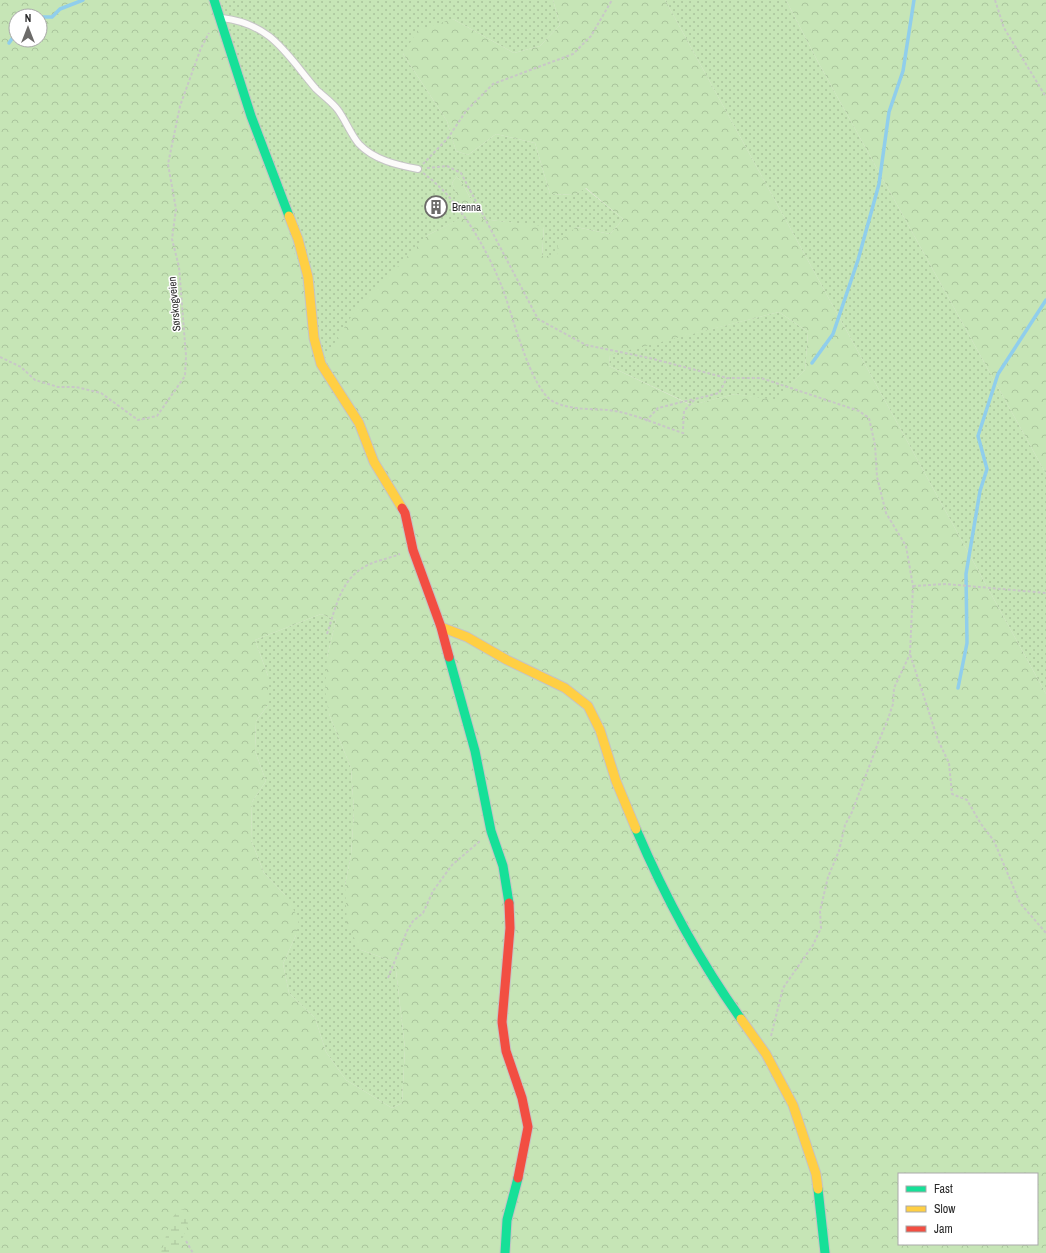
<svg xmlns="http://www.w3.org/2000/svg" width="1046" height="1253" viewBox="0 0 1046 1253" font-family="'Archivo Narrow',sans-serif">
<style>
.grass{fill:url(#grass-dots)}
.forest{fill:url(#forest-crowns);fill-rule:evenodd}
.wetland{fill:url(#wetland-marsh)}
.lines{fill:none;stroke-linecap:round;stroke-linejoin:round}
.stream{stroke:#90ceec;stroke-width:3.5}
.building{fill:#d1ceca;stroke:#d3d0cb}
.lane-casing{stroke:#c5c4c5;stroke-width:8}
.fast-casing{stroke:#c5c4c5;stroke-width:11}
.slow-casing{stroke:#c5c4c5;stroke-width:11}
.jam-casing{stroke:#c5c4c5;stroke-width:11}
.path{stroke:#c8c7c7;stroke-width:2;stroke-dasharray:3 2;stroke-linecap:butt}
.lane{stroke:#fcfbfa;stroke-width:6}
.fast{stroke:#16e098;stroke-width:9}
.slow{stroke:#ffcf43;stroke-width:9}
.jam{stroke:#f24e42;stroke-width:9}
.labels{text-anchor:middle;stroke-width:3;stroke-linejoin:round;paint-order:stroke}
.poi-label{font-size:11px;fill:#292929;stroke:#fff;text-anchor:start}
.street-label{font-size:11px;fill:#292929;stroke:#fff}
</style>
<defs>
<pattern id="grass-dots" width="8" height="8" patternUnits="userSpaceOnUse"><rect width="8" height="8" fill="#c6e5b6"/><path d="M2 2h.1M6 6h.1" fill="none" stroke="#aac49c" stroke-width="1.8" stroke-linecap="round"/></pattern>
<pattern id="forest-crowns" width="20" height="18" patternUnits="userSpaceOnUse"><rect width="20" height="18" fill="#c6e5b6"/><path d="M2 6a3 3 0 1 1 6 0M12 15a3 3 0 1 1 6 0" fill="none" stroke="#aac49c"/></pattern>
<pattern id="wetland-marsh" width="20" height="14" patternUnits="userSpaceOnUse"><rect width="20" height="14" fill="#c6e5b6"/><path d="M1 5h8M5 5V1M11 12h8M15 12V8" fill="none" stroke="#aac49c"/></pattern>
</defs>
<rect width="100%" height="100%" fill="#e8e5df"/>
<g class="grass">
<path d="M214,0h339l7,25 -20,21 -26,7 -61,-34 -50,35 44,67 9,30 12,4 28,-21 39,9 15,51 24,1 11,-7 38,31 -13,15 -34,-7 -19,29h-15l2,-29 -62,-8 -20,-36 -5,-7 -5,7 14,33 -38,19 -107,129z"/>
<path d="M665,0h121l32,62 228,412v220z"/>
<path d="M779,312l29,20 -3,38 -30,31 -40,-7 -43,11 -83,-39 1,-12z"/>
<path d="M321,614l15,6 -9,37 2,57 22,54 3,44 -3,43 -6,30 16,65 34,12 10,86 -3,55 -10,5 -46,-28 -20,-28 -11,-34 -26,-25 -6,-29 13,-29 -11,-40 -21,-22 -13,-33 1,-38 14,-21 -11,-30 1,-30 12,-16v-29l-13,-36z"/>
</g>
<g class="forest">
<path d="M0,0h214l64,187 44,176 32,-51 74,-77 37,-19 -13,-33 5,-7 5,7 20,36 62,7 -2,30h15l1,-14 18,-15 34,7 13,-15 -37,-31 -12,7 -24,-1 -15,-51 -39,-9 -28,21 -12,-4 -9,-30 -44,-67 15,-24 35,-11 61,34 26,-7 20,-21 -7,-25h112l381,694v559h-1046zM16,16h24v24h-24zM779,312l29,20 -3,38 -30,30 -40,-6 -44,11 -82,-39 1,-11zM321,614l15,6 -9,37 -2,33 4,24 22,54 3,44 -3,43 -6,30 2,40 14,25 34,12 10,86 -3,55 -10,5 -46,-28 -20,-28 -11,-34 -26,-25 -6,-29 13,-29 3,-16 -14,-24 -21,-22 -13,-33 1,-38 14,-21 -11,-30 1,-30 12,-16v-29l-13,-36zM899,1174h138v70h-138z"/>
<path d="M786,0h260v474l-228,-412z"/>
</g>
<path class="wetland" d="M185,1209l3,15 -11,29h-16l10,-34 8,-9z"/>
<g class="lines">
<g class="stream">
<path d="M40,17h12l8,-8 23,-9"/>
<path d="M9,43l7,-10"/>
<path d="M812,363l21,-29 25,-74 21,-76 10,-72 14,-41 11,-71"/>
<path d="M958,688l9,-45 -1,-69 14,-83 7,-22 -9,-33 20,-62 48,-74"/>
</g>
</g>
<path class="building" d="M436,198l7,15 -7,3 -8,-15z"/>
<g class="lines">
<g class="lane-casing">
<path id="lane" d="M222,18c50,6 64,36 94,71 7,7 16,13 22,21 8,11 13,25 21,34 15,16 38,21 59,25"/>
</g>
<g class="fast-casing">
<g id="fast">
<path d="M214,0l37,116 38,100"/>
<path d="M449,657l26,94 16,80 12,35 6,37"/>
<path d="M636,829c29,68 62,130 105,190"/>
<path d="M818,1189l7,64"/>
<path d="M505,1253l2,-33 11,-42"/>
</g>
</g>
<g class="slow-casing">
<g id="slow">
<path d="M289,216l9,23 10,38 6,61 7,26 38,59 15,39 28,46"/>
<path d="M441,627l26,10 40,23 58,28 23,18 12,24 16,51 20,48"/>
<path d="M741,1019l25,35 27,51 23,69 2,15"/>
</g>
</g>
<g class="jam-casing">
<g id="jam">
<path d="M402,508l3,5 8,37 28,77 8,30"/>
<path d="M509,903l1,25 -8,94 4,29 16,47 6,29 -10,51"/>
</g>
</g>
<g class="path">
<path d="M995,0l9,28 42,69"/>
<path d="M423,164l25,-26 18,-27 27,-27 80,-30 18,-18 21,-36"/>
<path d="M427,168l20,-2 14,7 77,146 48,26 63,13 78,20h34l98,33 10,7 6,27 2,32 9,36 20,33 7,40 -3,68 28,86 11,23 3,31 15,6 14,24 13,17 26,62 26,30"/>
<path d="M423,173c35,25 63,74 79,114 10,25 28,103 52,115 21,10 44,5 66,10 22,5 44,15 66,22"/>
<path d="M0,357l21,10 14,13 23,7h18l25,6 37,27 19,-4 28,-40 1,-20 -7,-89 -7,-28 4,-30 -8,-45 12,-58 21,-58 8,-15"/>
<path d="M646,421l12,-13 36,-9"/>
<path d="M683,429l1,-18 11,-12 24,-6 8,-15"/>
<path d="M913,586l33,-2 100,9"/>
<path d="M327,634c9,-27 14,-58 43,-70 9,-4 20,-6 30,-10"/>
<path d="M388,978l19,-47 6,-10 10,-8 10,-22 19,-26 28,-24"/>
<path d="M771,1036l12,-48 30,-43 8,-17 -1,-17 8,-34 11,-26 6,-26 7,-13 26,-69 10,-24 5,-15 1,-16 16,-34"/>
<path d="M186,1241l7,12"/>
</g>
<use href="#lane" class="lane"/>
<use href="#fast" class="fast"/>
<use href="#slow" class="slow"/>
<use href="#jam" class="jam"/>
</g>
<defs>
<g id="building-ring" transform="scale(1.15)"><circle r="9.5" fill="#fff" stroke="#6c6b69" stroke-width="1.5"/><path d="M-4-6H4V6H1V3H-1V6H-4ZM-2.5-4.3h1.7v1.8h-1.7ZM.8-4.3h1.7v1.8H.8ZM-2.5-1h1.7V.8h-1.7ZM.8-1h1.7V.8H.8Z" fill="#6c6b69"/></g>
</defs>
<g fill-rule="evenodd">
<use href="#building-ring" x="436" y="207"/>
</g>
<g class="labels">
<g class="poi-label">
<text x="452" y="211">Brenna</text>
</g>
<g class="street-label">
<text transform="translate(174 304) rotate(-95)" y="4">Sørskogveien</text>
</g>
</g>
<rect x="898" y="1173" width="140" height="72" fill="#ffffff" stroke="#a9a9a9"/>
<rect x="906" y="1186" width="20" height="6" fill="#16e098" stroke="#a9a9a9"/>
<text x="934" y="1193" font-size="12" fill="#292929">Fast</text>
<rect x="906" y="1206" width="20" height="6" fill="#ffcf43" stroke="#a9a9a9"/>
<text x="934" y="1213" font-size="12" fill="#292929">Slow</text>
<rect x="906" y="1226" width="20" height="6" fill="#f24e42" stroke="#a9a9a9"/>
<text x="934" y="1233" font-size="12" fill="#292929">Jam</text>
<g transform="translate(28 28)"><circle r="19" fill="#ffffff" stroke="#a9a9a9"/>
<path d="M0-3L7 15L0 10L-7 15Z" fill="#6c6b69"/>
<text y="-6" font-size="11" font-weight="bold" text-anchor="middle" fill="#292929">N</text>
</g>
</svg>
